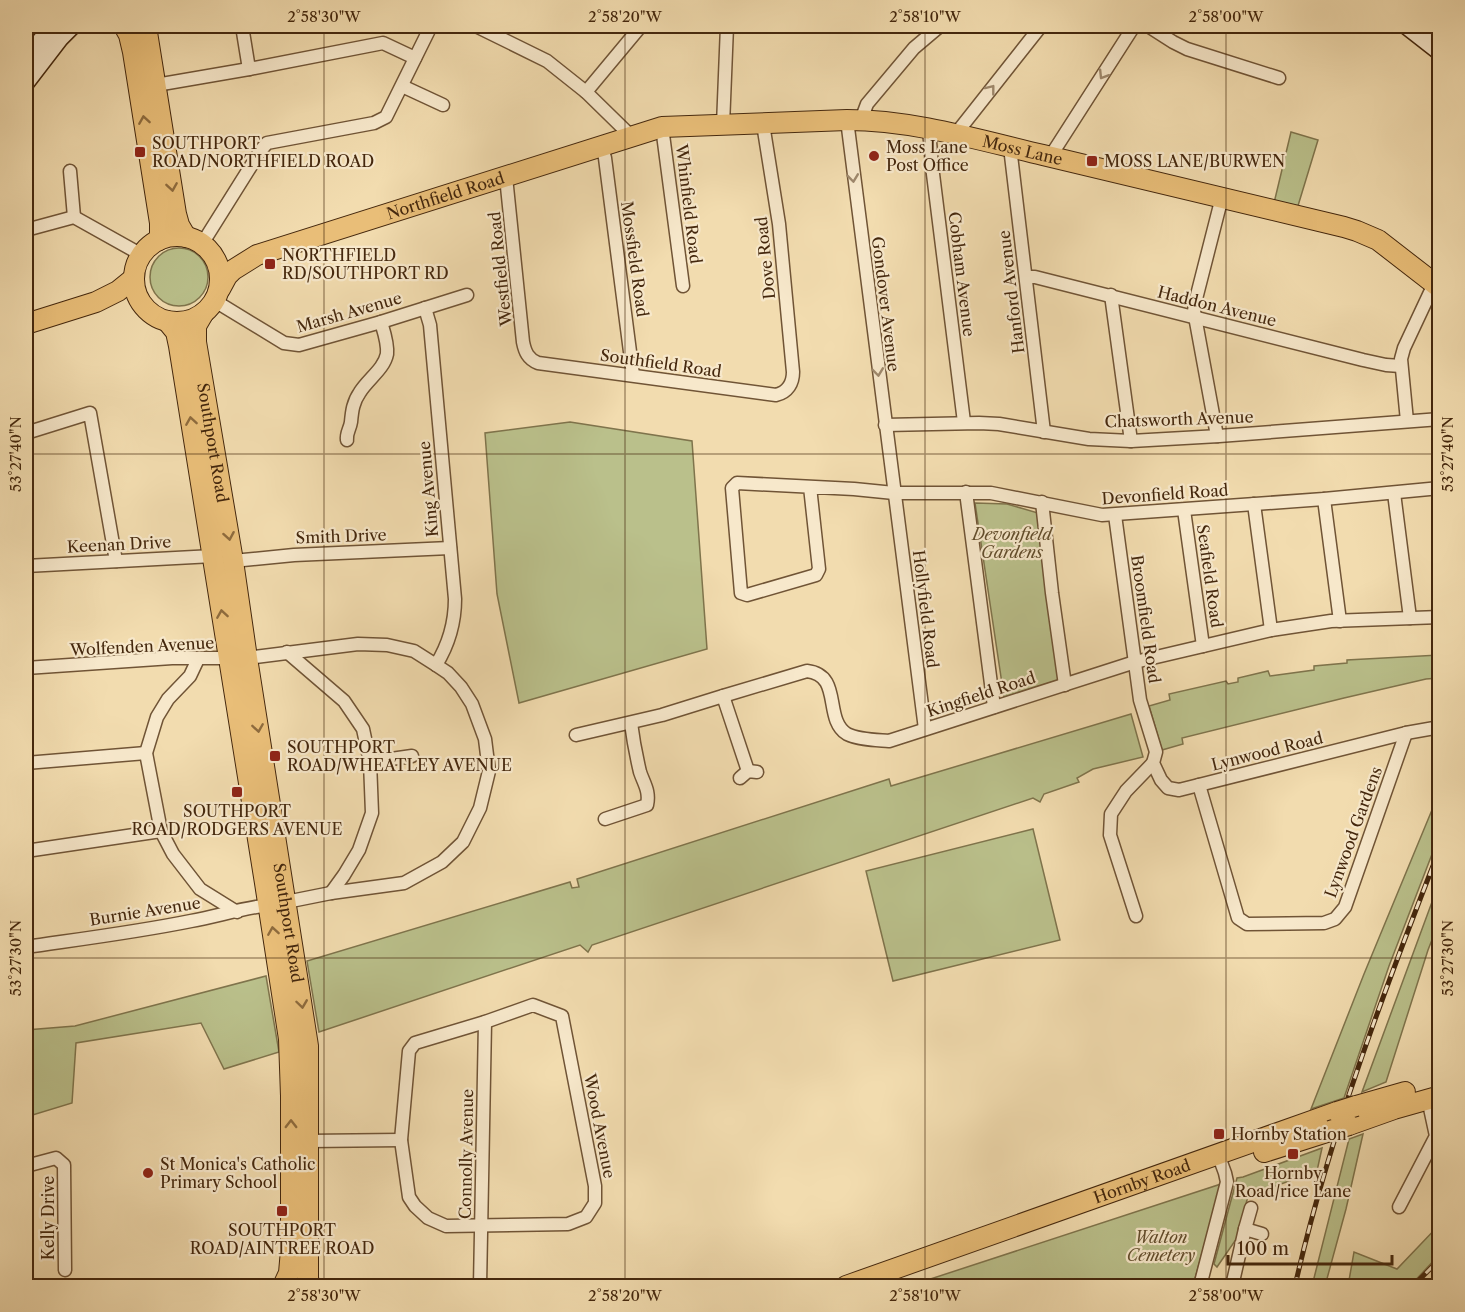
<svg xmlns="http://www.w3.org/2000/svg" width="1465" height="1312" viewBox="0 0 1465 1312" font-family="'Libre Caslon Text',serif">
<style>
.green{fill:#bac08b;stroke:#7f744c;stroke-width:1.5}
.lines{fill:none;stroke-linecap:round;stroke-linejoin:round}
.street-casing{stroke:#705436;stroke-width:15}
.secondary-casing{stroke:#44270d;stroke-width:21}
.primary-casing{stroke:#44270d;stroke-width:22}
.street{stroke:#f7e8cb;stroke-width:12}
.secondary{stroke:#f7e8cb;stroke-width:18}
.primary{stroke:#e9be78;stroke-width:20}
.rail-casing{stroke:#44270d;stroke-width:5}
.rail{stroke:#f7e8cb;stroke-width:3;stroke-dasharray:9;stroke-linecap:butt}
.primary-bridge-casing{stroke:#44270d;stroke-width:22;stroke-linecap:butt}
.primary-bridge{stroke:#e9be78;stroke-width:20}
.oneway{stroke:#9e886c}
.oneway2{stroke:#8e6b3d}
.ticks{fill:none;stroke:#44270d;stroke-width:1.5;stroke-opacity:0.45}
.poi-dot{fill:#8f2418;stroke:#f7e8cb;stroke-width:2}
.labels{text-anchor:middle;stroke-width:4.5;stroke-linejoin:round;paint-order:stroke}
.poi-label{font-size:16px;fill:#44270d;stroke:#f7e8cb;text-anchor:start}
.street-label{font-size:16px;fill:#44270d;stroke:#f7e8cb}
.park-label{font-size:16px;font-style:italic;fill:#624d2c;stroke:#f7e8cb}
.neatline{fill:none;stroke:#44270d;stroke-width:2}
.ticks-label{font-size:15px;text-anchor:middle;fill:#44270d}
</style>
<rect width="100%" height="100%" fill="#f2dcaf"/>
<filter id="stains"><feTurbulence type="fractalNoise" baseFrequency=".00333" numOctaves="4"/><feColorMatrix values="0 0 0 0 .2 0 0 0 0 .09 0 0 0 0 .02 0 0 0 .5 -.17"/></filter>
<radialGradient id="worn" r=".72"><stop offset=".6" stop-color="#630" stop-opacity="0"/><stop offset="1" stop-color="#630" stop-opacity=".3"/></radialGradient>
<g class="green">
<path d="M1291,132l27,8 -21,69 -23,-6z"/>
<circle cx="179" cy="277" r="29"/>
<path d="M570,422l122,19 15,208 -188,54 -22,-109 -12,-161z"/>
<path d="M975,503l32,1 31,9 21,167 -55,17z"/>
<path d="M1439,655v23l-13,1 -82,19 -162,40 1,6 -21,6 -13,-44 21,-6 -1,-6 57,-13 2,3 10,-2v-4l30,-7 2,5 44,-6v-4l33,-3v-3z"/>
<path d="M1131,714l12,43 -50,12 -16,9 2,4 -35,12 -4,8 -7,-4 -441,147 -4,7 -8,-7 -261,87 -12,-71 263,-79 2,6 7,-1 -2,-8 312,-100 2,7z"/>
<path d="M1439,793v43l-50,130 -45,132 -33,11 53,-135z"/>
<path d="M1033,829l27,111 -167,41 -27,-110z"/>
<path d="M1439,883v39l-11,28 -42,132 -24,10z"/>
<path d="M266,976l13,76 -55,17 -23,-46 -125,20 -4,60 -46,14v-87l49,-4z"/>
<path d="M1363,1134l-17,75 -21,77h-13l37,-147z"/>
<path d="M1322,1148l-5,23 -69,25 -11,42 -20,29 -3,-3 23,-86 6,-1z"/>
<path d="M1221,1184l-28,102h-284z"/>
<path d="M1439,1225v30l-29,31h-62l6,-34 43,17z"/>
</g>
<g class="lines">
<g class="street-casing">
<g id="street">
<path d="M242,26l7,43"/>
<path d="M476,26l71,35 39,31 46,45"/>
<path d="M1148,26l25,16 14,7 92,29"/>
<path d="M156,85l93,-16 134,-26 32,15"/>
<path d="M402,86l41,19"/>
<path d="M586,92l55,-66"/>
<path d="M847,120l78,609"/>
<path d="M861,120l6,-16 47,-56 26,-22"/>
<path d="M723,125l4,-99"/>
<path d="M662,127l21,159"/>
<path d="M929,129l3,37 32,256"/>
<path d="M955,135l86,-109"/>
<path d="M602,147l3,11 28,217"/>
<path d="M1010,147l34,285"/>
<path d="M1050,157l84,-131"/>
<path d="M70,171l4,46"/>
<path d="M506,177l17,165c2,10 5,17 15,21l238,32c12,-3 17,-12 17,-23l-14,-148 -16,-100"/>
<path d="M26,230l48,-13 68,38"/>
<path d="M202,244l59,-94 6,-7 107,-20 12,-6 45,-91"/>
<path d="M1026,277h9l328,83 23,5 15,1"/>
<path d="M1111,295l20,146"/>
<path d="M215,301l69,42 15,2 82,-23 86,-27"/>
<path d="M425,308l5,17 25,274c0,24 -6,45 -19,66"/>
<path d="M1407,421l-6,-62 3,-11 30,-64"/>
<path d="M885,425l94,-2 20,1 90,15 42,2 88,-5 221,-17"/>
<path d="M26,433l64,-20 26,148"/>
<path d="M1217,436l-23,-125 2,-12 26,-102"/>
<path d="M347,440c-1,-7 3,-11 4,-18 1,-11 2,-20 9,-30 8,-13 24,-23 27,-38 1,-11 -3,-22 -6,-32"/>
<path d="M810,487l9,82 -3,6 -69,20 -6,-2 -9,-105 5,-5 117,6 40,4h97l111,22 222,-16 116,-11"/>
<path d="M966,492l28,215"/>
<path d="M1394,493l16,125"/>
<path d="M1324,499l16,122"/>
<path d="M1042,502l10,91 13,92"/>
<path d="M1254,504l17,126"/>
<path d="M1184,510l19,136"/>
<path d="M1115,515l25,185 16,52 -3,11 8,17 7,8 11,2 227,-57 34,-6"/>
<path d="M233,561l61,-6 156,-7"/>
<path d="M26,566l187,-10"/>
<path d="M287,652l57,49 19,28 7,33 2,51 -13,37 -15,25 -13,18"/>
<path d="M198,659l-8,17 -22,23 -11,18 -11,36 15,78 12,23 27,35 37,23"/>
<path d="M26,668l146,-10h75l111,-14 29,1 27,6 22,14 12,8 13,14 11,17 13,35 4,32 -9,37 -17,34 -21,20 -38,21 -73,10 -45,9"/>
<path d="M723,696l25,75"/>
<path d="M576,735l86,-20 61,-19 84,-25c36,4 16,48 40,63 12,6 30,6 42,7l246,-79 136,-32 60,-9 109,-4"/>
<path d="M370,762l42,-6"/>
<path d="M26,763l120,-10"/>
<path d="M740,778l8,-7 9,1"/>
<path d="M1199,785l39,133 9,6 77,-1 11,-4 10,-12 61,-174"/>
<path d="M605,819l42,-14c3,-14 -3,-21 -7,-33 -4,-17 -7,-33 -9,-49"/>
<path d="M26,851l135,-20"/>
<path d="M1136,916l-26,-81 1,-21 15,-23 27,-28"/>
<path d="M26,947c55,-8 111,-15 165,-26 27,-5 52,-13 78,-16"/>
<path d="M533,1005l29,11 33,170v17l-9,14 -18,7 -122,2 -18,-8 -13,-12 -6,-9 -8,-57 8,-89 6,-8 70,-21z"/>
<path d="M308,1141l93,-1"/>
<path d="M26,1166l30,-8 8,7 1,105"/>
<path d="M1399,1207l37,-71 -8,-37"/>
<path d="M1245,1229l17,5"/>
<path d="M480,1286l5,-264"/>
<path d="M1200,1286l27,-104 -2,-9 -7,-19"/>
<path d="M1232,1286l13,-57 6,-21"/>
</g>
</g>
<g class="secondary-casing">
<g id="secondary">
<path d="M1408,26l32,25"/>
<path d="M26,60l27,-33"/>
<path d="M26,81l33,-43 12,-12"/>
</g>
</g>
<g class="primary-casing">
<g id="primary">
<path d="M124,26l5,9 4,17 27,171v10l-1,7"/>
<path d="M146,26l30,188 3,11 7,12"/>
<circle cx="177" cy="279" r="43"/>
<path id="s1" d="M220,289l7,-13 6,-6 24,-15 405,-128 185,-7c66,0 132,20 196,35 100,23 200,48 301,72l13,4 21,9 62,48"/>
<path id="s2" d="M203,314l-7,12v16l37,219 14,97 61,388v234l3,6"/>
<path d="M167,321l9,11 3,14 86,537 24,156 2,57v154l-2,23 -6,13"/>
<path d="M26,324l70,-22 22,-11 16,-13"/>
<path d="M1356,1106l49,-14"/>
<path d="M1349,1125l45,-16 46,-13"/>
<path d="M1264,1152l66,-21"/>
<path id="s3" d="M846,1286l491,-174"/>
</g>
</g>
<use href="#street" class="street"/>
<use href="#secondary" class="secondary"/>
<use href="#primary" class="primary"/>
<g class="rail-casing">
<g id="rail">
<path d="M1295,1286c34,-150 89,-295 145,-438"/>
<path d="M1413,1286l27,-27"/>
</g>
</g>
<use href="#rail" class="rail"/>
<g class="primary-bridge-casing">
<g id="primary-bridge">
<path d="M1337,1112l19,-6"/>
<path d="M1330,1131l19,-6"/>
</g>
</g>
<use href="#primary-bridge" class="primary-bridge"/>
</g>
<defs><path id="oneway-chevron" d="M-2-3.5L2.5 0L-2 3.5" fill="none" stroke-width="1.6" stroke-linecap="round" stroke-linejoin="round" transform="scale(1.5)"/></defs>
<g class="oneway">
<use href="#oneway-chevron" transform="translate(1103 75) rotate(122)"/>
<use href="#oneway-chevron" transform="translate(991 89) rotate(-52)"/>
<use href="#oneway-chevron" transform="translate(853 178) rotate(83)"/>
<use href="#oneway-chevron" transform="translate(878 372) rotate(83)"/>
</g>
<g class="oneway2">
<use href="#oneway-chevron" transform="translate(144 120) rotate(-99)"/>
<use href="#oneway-chevron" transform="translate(172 187) rotate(81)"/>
<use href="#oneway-chevron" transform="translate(191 421) rotate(-99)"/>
<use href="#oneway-chevron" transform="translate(229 536) rotate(80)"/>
<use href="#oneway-chevron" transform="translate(222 614) rotate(-99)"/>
<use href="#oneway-chevron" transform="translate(258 728) rotate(81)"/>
<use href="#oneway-chevron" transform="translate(273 931) rotate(-99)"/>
<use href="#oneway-chevron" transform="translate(302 1004) rotate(82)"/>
<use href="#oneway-chevron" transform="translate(291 1124) rotate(-90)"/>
</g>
<path class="ticks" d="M324,26v1260M625,26v1260M925,26v1260M1226,26v1260M26,454h1414M26,958h1414"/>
<g class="poi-dot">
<rect x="134" y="146" width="12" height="12" rx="3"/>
<circle cx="874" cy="156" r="6"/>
<rect x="1086" y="155" width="12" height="12" rx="3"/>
<rect x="264" y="258" width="12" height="12" rx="3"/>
<rect x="269" y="750" width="12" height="12" rx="3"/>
<rect x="231" y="786" width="12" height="12" rx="3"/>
<rect x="1213" y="1128" width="12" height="12" rx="3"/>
<rect x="1287" y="1148" width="12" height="12" rx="3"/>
<circle cx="148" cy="1173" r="6"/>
<rect x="276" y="1205" width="12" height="12" rx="3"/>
</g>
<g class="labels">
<g class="poi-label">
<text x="152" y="149">SOUTHPORT<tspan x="152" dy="18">ROAD/NORTHFIELD ROAD</tspan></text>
<text x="886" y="153">Moss Lane<tspan x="886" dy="18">Post Office</tspan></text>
<text x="1104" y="167">MOSS LANE/BURWEN</text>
<text x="282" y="261">NORTHFIELD<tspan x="282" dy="18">RD/SOUTHPORT RD</tspan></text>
<text x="287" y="753">SOUTHPORT<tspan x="287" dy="18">ROAD/WHEATLEY AVENUE</tspan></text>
<text x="237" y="817" text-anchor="middle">SOUTHPORT<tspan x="237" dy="18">ROAD/RODGERS AVENUE</tspan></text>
<text x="1231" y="1140">Hornby Station</text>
<text x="160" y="1170">St Monica's Catholic<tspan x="160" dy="18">Primary School</tspan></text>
<text x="1293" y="1179" text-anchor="middle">Hornby<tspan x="1293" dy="18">Road/rice Lane</tspan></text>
<text x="282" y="1236" text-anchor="middle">SOUTHPORT<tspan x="282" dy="18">ROAD/AINTREE ROAD</tspan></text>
</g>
<g class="street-label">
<text dy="6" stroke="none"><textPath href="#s1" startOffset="840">Moss Lane</textPath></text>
<text dy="6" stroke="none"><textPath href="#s1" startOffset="249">Northfield Road</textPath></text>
<text transform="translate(689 204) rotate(83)" y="6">Whinfield Road</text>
<text transform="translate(765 258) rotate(-96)" y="6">Dove Road</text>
<text transform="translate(635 259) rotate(82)" y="6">Mossfield Road</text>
<text transform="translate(500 269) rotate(-96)" y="6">Westfield Road</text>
<text transform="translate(962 274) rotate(83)" y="6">Cobham Avenue</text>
<text transform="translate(1011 292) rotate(-97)" y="6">Hanford Avenue</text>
<text transform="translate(886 304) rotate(83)" y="6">Gondover Avenue</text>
<text transform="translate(1217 306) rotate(14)" y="6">Haddon Avenue</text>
<text transform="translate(349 312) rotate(-16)" y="6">Marsh Avenue</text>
<text transform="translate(661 363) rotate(8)" y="6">Southfield Road</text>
<text transform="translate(1179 419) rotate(-2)" y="6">Chatsworth Avenue</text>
<text dy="6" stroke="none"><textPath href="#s2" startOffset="132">Southport Road</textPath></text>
<text transform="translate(428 489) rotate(-95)" y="6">King Avenue</text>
<text transform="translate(1165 494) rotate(-4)" y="6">Devonfield Road</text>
<text transform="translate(341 536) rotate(-2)" y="6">Smith Drive</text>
<text transform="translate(119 544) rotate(-3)" y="6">Keenan Drive</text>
<text transform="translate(1210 576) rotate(82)" y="6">Seafield Road</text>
<text transform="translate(926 609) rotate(83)" y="6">Hollyfield Road</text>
<text transform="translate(1146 619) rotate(82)" y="6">Broomfield Road</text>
<text transform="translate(142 646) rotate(-3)" y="6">Wolfenden Avenue</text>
<text transform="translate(981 694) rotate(-18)" y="6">Kingfield Road</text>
<text transform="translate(1267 751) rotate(-14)" y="6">Lynwood Road</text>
<text transform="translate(1353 832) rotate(-70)" y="6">Lynwood Gardens</text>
<text transform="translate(145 911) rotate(-9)" y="6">Burnie Avenue</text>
<text dy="6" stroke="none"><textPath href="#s2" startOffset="618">Southport Road</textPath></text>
<text transform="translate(600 1126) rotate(79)" y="6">Wood Avenue</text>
<text transform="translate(466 1154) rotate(-89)" y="6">Connolly Avenue</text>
<text dy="6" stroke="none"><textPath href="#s3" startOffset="314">Hornby Road</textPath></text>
<text transform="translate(48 1218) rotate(-90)" y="6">Kelly Drive</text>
</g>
<g class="park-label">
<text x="1012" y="540">Devonfield<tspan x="1012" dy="18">Gardens</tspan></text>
<text x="1161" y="1243">Walton<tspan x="1161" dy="18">Cemetery</tspan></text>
</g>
</g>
<rect width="1465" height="1312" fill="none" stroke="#f2dcaf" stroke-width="66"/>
<path d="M1228 1255v9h164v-9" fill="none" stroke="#44270d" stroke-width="3"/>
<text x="1237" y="1255" font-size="18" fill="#44270d" stroke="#f7e8cb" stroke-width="4.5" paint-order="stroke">100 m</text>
<rect x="33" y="33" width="1399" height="1246" class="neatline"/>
<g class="ticks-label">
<text x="324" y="22">2°58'30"W</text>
<text x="625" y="22">2°58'20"W</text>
<text x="925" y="22">2°58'10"W</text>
<text x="1226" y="22">2°58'00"W</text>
<text transform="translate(16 454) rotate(-90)" y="5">53°27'40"N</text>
<text transform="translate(1448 454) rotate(-90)" y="5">53°27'40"N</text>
<text transform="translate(16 958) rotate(-90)" y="5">53°27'30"N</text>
<text transform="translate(1448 958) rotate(-90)" y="5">53°27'30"N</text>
<text x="324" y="1301">2°58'30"W</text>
<text x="625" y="1301">2°58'20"W</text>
<text x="925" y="1301">2°58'10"W</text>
<text x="1226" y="1301">2°58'00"W</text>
</g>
<rect width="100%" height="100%" filter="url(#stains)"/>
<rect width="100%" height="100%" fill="url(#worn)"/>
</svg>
